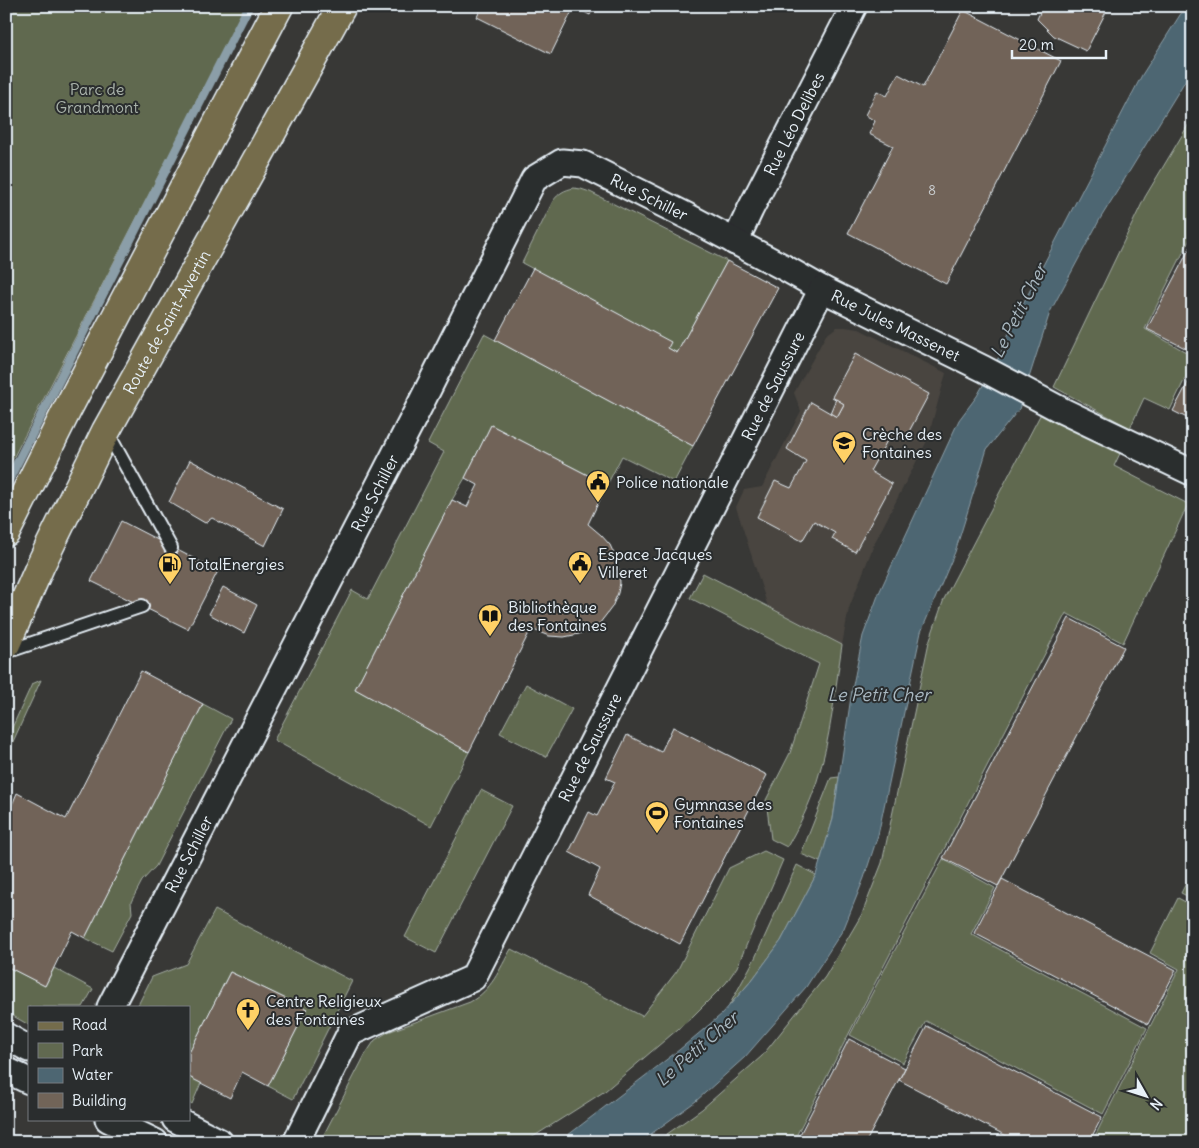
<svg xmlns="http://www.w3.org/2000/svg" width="1199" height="1148" viewBox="0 0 1199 1148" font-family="Delius,sans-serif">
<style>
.built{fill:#494540}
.green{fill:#616950;stroke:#a4ada4}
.water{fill:#4d6672;stroke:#8b9ea8}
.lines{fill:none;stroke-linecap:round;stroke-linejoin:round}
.stream{stroke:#8b9ea8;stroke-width:9}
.building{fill:#716458;stroke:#e8f1f8}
.service-casing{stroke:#e8f1f8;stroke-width:16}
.minor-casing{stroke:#e8f1f8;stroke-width:29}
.primary-casing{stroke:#e8f1f8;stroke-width:31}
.service{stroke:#2a2d2e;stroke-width:12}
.minor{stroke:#2a2d2e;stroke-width:25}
.primary{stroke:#746c4b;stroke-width:28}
.labels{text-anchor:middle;stroke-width:4;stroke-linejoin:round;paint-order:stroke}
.number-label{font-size:14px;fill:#caced0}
.park-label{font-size:16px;fill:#abb4ac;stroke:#2a2d2e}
.street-label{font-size:16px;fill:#e8f1f8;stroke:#2a2d2e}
.poi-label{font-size:16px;fill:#e8f1f8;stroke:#2a2d2e;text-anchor:start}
.water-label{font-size:18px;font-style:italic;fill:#aab9c2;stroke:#2a2d2e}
</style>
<rect width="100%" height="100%" fill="#383836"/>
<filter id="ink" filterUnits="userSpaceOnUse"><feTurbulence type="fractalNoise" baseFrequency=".02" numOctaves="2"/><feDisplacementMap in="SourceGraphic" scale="10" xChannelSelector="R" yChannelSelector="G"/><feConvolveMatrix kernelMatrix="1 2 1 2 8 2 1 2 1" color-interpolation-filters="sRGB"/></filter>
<g filter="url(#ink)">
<path class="built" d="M837,327h8l14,2 87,44 -19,68 -52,101 -26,66 -7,37 -74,-38 -32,-100 8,-17 18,-3 39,-76 -7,-18 32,-58z"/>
<g class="green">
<path d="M6,6h240l-240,466z"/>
<path d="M1193,117v116l-48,96 48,27v6l-23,48 -26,-12 -14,30 -76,-41 91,-190z"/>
<path d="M574,188l7,1 9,3 137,69 -50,92 -9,-5 2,-6 -148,-79 31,-62c6,-8 11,-11 21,-13z"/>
<path d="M484,334l209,112 -19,36 -52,-26 -15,29 -116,-60 -26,53 -13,22 -97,189 114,63 -38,74 -157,-86 78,-150 16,9 76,-147 -16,-9z"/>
<path d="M1047,402l77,43 -10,21 74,38 -65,139 -57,-30 -273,529h-137l46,-33 60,-53 63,-79 37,-63 20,-51 47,-221 15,-43z"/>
<path d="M703,573l139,72c-7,45 -11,92 -25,136 -7,23 -18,45 -30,66l-16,-8 -5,-39 24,-47 29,-89 -129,-66z"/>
<path d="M41,680l-35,77v-16l26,-57z"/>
<path d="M526,684l46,25 -26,48 -46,-24z"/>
<path d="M203,704l28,15 -75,147 -14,15 -11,21 1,11 -20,38 -27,-13z"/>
<path d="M839,777l-6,42 -13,43 -19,-8 30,-76z"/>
<path d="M481,790l31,16 -76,147 -31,-16z"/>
<path d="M764,851l19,9 -46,107 -11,16 -35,35 -86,73 -80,51h-205l45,-87 10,-15 13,-8 82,-30c22,-12 29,-32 41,-53l131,67 35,-45 52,-103z"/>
<path d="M943,859l52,29 -24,46 176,94 -44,86 -177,-93 -23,42 -53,-28z"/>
<path d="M797,865l19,10 -35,66 -29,39 -23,26 26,-48z"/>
<path d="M1193,870v29l-12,-6z"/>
<path d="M1178,898l15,8v236h-101l87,-173 -29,-16z"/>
<path d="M215,910l137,71 -59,118 -25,-13 39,-77 -77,-37 -41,81v-46h-52l15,-30 34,-13z"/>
<path d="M6,966l39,20 9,-18 39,21 -10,18h-54v18l-23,-13z"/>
<path d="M189,1077l12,6 -9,21 -3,-2z"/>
</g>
<path class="water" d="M1187,6h6v62l-93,151 -50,93 -31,97 -32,40 -32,103 -34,80 -43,203 -14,43 -20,50 -38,59 -61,70 -49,44 -56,41h-81l120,-92 43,-36 30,-34 29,-39 35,-66 17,-56 19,-129 11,-54 16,-43 80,-173 18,-24 23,-41 13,-32 129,-248 38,-60z"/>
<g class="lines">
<path class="stream" d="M6,485l243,-479"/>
</g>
<g class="building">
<path d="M482,6h113l-5,9 -16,-8 -23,47 -74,-37z"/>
<path d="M1043,6h66l-23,45 -32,-15 -17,-17z"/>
<path d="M963,10l98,51 -115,223 -98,-51 45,-87 -24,-12 6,-13 -10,-6 12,-24 10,5 11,-22 25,13z"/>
<path d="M1193,242v110l-46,-23z"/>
<path d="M727,261l51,27 -85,158 -198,-106 38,-72 138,74 -3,6 9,5z"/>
<path d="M855,354l74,40 -24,45 -13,-7 -22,39 22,13 -37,68 -23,-13 3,-6 -21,-12 -12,20 -45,-24 18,-36 16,7 15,-27 -19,-12 24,-47 26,15 7,-13 -12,-7z"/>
<path d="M1193,373v48l-20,-10z"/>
<path d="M836,399l8,5 -7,13 -7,-4z"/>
<path d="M491,425l116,60 -19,39 13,11 9,10 5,11 4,14 1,13 -2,10 -6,14 -6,8 -7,9 -20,10 -15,3 -15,-1 -18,-7 -62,123 -114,-63 97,-189 15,7 11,-22 -13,-7z"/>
<path d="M190,460l93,49 -18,37 -53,-28 -7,5 -36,-21z"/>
<path d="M121,521l97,50 -30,58 -97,-48z"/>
<path d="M223,587l34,18 -13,28 -35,-19z"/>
<path d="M1069,618l55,29 -126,239 -55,-28z"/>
<path d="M141,671l62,33 -118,234 -13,-7 -27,55 -39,-20v-147l11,-26 49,26z"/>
<path d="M673,727l94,48 -87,169 -92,-49 12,-26 -31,-17 20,-40 8,4 18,-34 -9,-4 21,-43 34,17z"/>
<path d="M1002,879l174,91 -28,54 -174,-91z"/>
<path d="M230,972l77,37 -39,77 -26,-14 -12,26 -41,-21v-24z"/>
<path d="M927,1026l175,91 -13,25h-71l-119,-62z"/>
<path d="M849,1039l56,29 -39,74h-70z"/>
</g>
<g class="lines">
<g class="service-casing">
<g id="service">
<path d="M107,432l64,116"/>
<path d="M6,652l136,-46"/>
</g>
</g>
<g class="minor-casing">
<g id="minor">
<path id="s1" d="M735,242l15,-32 104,-204"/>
<path id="s2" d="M110,1007l307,-596 117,-232 28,-17 21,2 104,52 98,52 37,21 162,80 79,42 130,62"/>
<path d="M6,1036l23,13"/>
<path d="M6,1070l23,11"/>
<path d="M108,1119l47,23"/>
<path d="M175,1119l45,23"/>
<path id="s3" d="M296,1142l54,-109 123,-55 349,-689"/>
</g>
</g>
<g class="primary-casing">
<g id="primary">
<path d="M6,532l61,-122 212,-404"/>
<path id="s4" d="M6,644l35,-80 65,-133 236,-425"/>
</g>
</g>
<use href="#service" class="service"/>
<use href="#minor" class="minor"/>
<use href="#primary" class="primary"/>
</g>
</g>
<defs>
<g id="school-pin" transform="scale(1.25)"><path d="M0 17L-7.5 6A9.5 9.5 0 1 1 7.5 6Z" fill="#ffd166" stroke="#2a2d2e"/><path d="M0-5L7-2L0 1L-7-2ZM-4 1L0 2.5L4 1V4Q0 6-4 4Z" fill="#111"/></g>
<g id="civic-pin" transform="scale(1.25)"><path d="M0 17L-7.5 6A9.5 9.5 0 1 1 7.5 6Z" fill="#ffd166" stroke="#2a2d2e"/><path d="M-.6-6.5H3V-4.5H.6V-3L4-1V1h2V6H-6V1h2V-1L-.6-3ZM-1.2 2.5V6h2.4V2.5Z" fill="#111"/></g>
<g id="fuel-pin" transform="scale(1.25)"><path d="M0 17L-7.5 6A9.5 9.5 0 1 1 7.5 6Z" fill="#ffd166" stroke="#2a2d2e"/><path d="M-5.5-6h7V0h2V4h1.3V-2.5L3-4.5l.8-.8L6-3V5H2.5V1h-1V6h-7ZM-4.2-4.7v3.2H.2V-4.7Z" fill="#111"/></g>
<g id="library-pin" transform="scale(1.25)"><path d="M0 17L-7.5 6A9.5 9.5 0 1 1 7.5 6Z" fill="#ffd166" stroke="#2a2d2e"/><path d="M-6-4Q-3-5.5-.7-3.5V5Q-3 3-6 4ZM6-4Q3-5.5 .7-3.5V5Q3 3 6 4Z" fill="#111"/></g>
<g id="stadium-pin" transform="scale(1.25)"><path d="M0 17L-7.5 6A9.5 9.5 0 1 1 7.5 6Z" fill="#ffd166" stroke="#2a2d2e"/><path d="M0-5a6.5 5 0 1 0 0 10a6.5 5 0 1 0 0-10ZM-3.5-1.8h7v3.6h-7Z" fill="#111"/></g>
<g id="church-pin" transform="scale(1.25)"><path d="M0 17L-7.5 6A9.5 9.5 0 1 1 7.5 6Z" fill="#ffd166" stroke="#2a2d2e"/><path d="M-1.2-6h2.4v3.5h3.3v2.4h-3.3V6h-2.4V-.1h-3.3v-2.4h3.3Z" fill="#111"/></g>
</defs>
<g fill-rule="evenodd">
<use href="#school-pin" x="844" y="443"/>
<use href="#civic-pin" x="598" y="482"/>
<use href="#civic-pin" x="580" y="563"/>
<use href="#fuel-pin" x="170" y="564"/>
<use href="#library-pin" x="490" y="616"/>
<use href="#stadium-pin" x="657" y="813"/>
<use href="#church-pin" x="248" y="1010"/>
</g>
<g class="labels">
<g class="number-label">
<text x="932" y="195">8</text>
</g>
<g class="park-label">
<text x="97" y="95">Parc de<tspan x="97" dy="18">Grandmont</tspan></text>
</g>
<g class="street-label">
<text dy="6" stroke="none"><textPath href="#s1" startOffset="132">Rue Léo Delibes</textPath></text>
<text dy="6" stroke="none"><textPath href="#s2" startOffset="1058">Rue Schiller</textPath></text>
<text dy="6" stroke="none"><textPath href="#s4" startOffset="360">Route de Saint-Avertin</textPath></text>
<text dy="6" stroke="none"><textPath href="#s2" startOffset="1336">Rue Jules Massenet</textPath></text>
<text dy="6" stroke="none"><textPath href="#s3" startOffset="920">Rue de Saussure</textPath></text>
<text dy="6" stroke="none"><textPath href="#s2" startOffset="578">Rue Schiller</textPath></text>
<text dy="6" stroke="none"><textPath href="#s3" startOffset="515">Rue de Saussure</textPath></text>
<text dy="6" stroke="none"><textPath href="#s2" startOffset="172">Rue Schiller</textPath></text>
</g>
<g class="poi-label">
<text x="862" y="440">Crèche des<tspan x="862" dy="18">Fontaines</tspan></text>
<text x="616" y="488">Police nationale</text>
<text x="598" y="560">Espace Jacques<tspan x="598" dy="18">Villeret</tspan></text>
<text x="188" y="570">TotalEnergies</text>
<text x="508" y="613">Bibliothèque<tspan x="508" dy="18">des Fontaines</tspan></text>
<text x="674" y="810">Gymnase des<tspan x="674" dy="18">Fontaines</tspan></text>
<text x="266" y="1007">Centre Religieux<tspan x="266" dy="18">des Fontaines</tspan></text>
</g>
<g class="water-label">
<text transform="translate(1019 311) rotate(-63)" y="6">Le Petit Cher</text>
<text x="879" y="701">Le Petit Cher</text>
<text transform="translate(697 1049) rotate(-41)" y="6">Le Petit Cher</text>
</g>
</g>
<rect width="1199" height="1148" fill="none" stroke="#2a2d2e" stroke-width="25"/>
<rect x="12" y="12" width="1174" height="1123" fill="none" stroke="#e8f1f8" stroke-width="2" filter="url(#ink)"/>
<rect x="28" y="1006" width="162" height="115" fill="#2a2d2e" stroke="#767b7f"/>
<rect x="38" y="1022" width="25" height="8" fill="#746c4b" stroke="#767b7f"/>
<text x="72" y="1030" font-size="15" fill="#e8f1f8">Road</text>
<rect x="38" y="1043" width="25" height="15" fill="#616950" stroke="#767b7f"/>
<text x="72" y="1056" font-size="15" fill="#e8f1f8">Park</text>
<rect x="38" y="1068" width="25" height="15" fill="#4d6672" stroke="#767b7f"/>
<text x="72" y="1080" font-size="15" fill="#e8f1f8">Water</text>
<rect x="38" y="1093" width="25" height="15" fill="#716458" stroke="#767b7f"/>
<text x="72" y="1106" font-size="15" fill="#e8f1f8">Building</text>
<g transform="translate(1146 1096) rotate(129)" stroke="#2a2d2e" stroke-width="4" paint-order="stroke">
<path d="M0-4L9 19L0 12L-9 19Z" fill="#e8f1f8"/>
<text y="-8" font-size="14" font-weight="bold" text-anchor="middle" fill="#e8f1f8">N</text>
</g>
<path d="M1012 50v8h94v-8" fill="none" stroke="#e8f1f8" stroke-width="2.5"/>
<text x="1019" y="50" font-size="15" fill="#e8f1f8" stroke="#2a2d2e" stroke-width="4" paint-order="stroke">20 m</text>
</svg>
